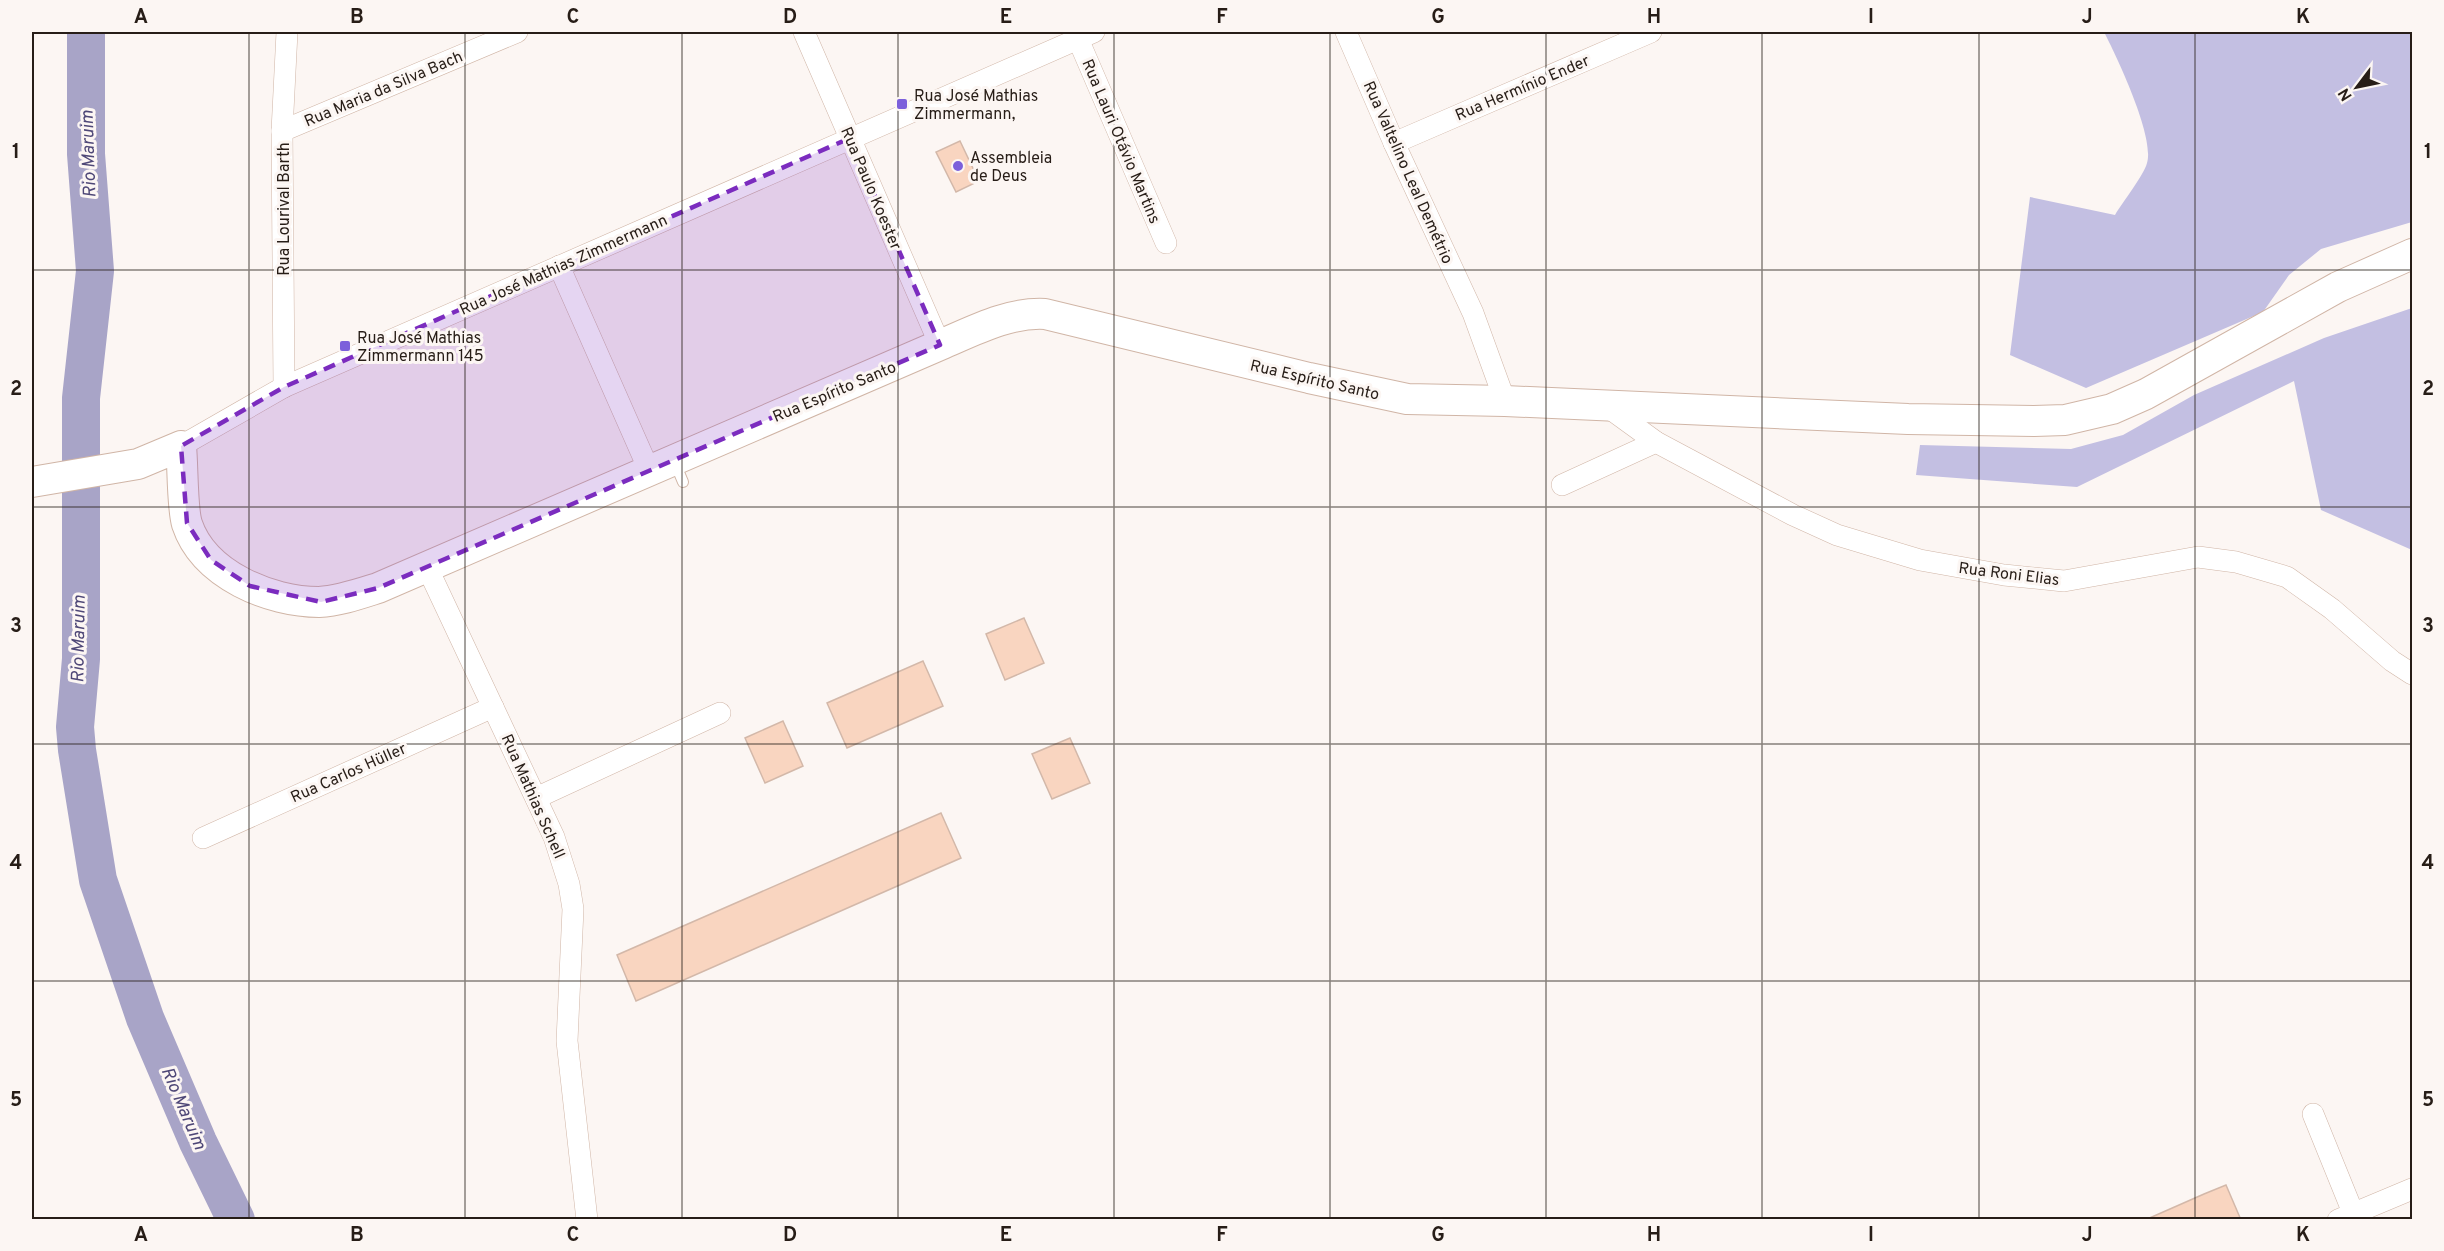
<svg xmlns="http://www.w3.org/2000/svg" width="2444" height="1251" viewBox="0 0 2444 1251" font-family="Overpass,sans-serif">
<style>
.forest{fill:#c3bfe2}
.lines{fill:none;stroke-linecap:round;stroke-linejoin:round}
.river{stroke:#a8a4c7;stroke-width:38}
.building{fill:#f9d5c0;stroke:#d3b8a9;stroke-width:1.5}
.lane-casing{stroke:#d0b5a6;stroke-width:12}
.street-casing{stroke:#d0b5a6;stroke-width:22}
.secondary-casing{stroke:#d0b5a6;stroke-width:32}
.lane{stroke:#fff;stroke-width:10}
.street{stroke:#fff;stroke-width:21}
.secondary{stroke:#fff;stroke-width:30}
.marked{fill:#7b2cbf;fill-opacity:0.2;stroke:#7b2cbf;stroke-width:4.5;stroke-dasharray:12 8;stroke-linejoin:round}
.grid{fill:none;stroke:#271d17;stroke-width:1.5;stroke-opacity:0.55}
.poi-dot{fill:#7c60db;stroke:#fcf6f3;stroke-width:2}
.labels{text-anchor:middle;stroke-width:6;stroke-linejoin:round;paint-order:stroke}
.street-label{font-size:16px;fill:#271d17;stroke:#fcf6f3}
.poi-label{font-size:16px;fill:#271d17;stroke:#fcf6f3;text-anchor:start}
.water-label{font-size:18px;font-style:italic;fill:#4e4777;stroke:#fcf6f3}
.neatline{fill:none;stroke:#271d17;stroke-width:2}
.grid-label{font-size:20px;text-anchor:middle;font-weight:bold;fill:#271d17}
</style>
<rect width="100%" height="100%" fill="#fcf6f3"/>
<g class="forest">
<path d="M2104,32h308v190l-91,27 -32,26 -26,37 -177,76 -76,-33 20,-158 85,18c7,-12 29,-40 32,-52 8,-26 -30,-106 -43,-131z"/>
<path d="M2412,308v242l-91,-40 -27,-129 -217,106 -161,-12 4,-30 151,4 52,-14 71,-40 130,-57z"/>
</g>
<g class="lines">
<path class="river" d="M86,32v122l9,117 -14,127v261l-6,68 2,23 21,130 47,138 53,124 38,78"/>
</g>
<g class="building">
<path d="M960,141l19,40 -23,11 -20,-40z"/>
<path d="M1024,618l20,45 -39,17 -19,-46z"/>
<path d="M923,661l20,45 -96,42 -20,-45z"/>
<path d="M783,721l20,45 -38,17 -20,-45z"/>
<path d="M1070,738l20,45 -38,16 -20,-45z"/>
<path d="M941,813l20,45 -325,143 -19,-46z"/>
<path d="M2226,1185l15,35h-96l59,-26z"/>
</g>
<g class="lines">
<g class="lane-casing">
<path id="lane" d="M675,463l8,19"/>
</g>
<g class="street-casing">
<g id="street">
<path d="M804,32l136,313"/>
<path d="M1346,32l48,111 79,170 32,88"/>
<path d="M1078,39l88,204"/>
<path d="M282,131l235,-99"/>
<path d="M1394,143l257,-111"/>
<path d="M559,266l90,204"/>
<path d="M284,387l-2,-256 5,-99"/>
<path d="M1605,405l51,37 137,73 44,20 83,25 84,15 60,6 134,-24 38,5 51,15 45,32 60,52 20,13"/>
<path d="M181,446l103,-59 810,-355"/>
<path d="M1562,485l94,-43"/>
<path d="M427,567l127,270 15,47 4,25 -6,132 20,179"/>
<path d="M536,798l184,-85"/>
<path d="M203,838l290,-131"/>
<path d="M2313,1114l43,106"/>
<path d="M2338,1220l74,-31"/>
</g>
</g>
<g class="secondary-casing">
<path id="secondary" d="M32,482l106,-18 43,-18c2,20 1,62 6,78 17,51 83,78 132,78 20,-1 40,-8 59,-14l562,-243c33,-14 68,-33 105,-31l264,64 98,21 98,2 403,18 126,2 31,-1 47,-11 34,-15 192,-107 74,-33"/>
</g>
<use href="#lane" class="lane"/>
<use href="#street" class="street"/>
<use href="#secondary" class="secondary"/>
</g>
<path class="marked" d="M850,138l90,207 -562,243 -57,14 -71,-16 -39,-26 -24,-37 -6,-77 103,-59z"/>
<path class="grid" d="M249,32v1188M465,32v1188M682,32v1188M898,32v1188M1114,32v1188M1330,32v1188M1546,32v1188M1762,32v1188M1979,32v1188M2195,32v1188M32,270h2380M32,507h2380M32,744h2380M32,981h2380"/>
<g class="poi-dot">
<rect x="896" y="98" width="12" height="12" rx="3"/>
<circle cx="958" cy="166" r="6"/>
<rect x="339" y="340" width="12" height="12" rx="3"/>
</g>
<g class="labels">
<g class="street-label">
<text transform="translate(1522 87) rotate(-23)" y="6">Rua Hermínio Ender</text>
<text transform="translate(383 88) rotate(-23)" y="6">Rua Maria da Silva Bach</text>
<text transform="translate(1122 141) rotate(67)" y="6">Rua Lauri Otávio Martins</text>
<text transform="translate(1409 172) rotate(66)" y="6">Rua Valtelino Leal Demétrio</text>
<text transform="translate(872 188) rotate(67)" y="6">Rua Paulo Koester</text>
<text transform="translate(283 209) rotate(-90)" y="6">Rua Lourival Barth</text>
<text transform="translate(563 264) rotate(-24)" y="6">Rua José Mathias Zimmermann</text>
<text transform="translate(1315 379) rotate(13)" y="6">Rua Espírito Santo</text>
<text transform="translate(834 391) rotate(-23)" y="6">Rua Espírito Santo</text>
<text transform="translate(2009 573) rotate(7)" y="6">Rua Roni Elias</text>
<text transform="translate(348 772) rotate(-24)" y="6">Rua Carlos Hüller</text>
<text transform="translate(534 796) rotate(66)" y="6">Rua Mathias Schell</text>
</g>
<g class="poi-label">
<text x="914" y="101">Rua José Mathias<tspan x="914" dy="18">Zimmermann,</tspan></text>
<text x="970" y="163">Assembleia<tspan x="970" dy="18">de Deus</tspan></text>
<text x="357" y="343">Rua José Mathias<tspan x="357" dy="18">Zimmermann 145</tspan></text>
</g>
<g class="water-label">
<text transform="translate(88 154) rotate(-92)" y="6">Rio Maruim</text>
<text transform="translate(78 639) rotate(-89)" y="6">Rio Maruim</text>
<text transform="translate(184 1108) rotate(67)" y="6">Rio Maruim</text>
</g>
</g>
<rect width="2444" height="1251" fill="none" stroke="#fcf6f3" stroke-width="66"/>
<g transform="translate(2357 87) rotate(238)" stroke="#fcf6f3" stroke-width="4.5" paint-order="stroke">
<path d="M0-4.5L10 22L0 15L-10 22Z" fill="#271d17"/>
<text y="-9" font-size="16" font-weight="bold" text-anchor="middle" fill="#271d17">N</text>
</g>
<rect x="33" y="33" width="2378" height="1185" class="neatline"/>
<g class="grid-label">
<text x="141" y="23">A</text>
<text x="357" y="23">B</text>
<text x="573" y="23">C</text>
<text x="790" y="23">D</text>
<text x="1006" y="23">E</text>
<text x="1222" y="23">F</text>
<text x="1438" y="23">G</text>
<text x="1654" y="23">H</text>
<text x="1871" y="23">I</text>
<text x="2087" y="23">J</text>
<text x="2303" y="23">K</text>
<text x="16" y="158">1</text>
<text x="2428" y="158">1</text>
<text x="16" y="395">2</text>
<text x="2428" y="395">2</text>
<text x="16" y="632">3</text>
<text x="2428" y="632">3</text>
<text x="16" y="869">4</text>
<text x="2428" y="869">4</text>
<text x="16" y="1106">5</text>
<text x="2428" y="1106">5</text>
<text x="141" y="1241">A</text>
<text x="357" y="1241">B</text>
<text x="573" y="1241">C</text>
<text x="790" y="1241">D</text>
<text x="1006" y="1241">E</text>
<text x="1222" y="1241">F</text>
<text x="1438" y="1241">G</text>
<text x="1654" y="1241">H</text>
<text x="1871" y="1241">I</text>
<text x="2087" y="1241">J</text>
<text x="2303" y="1241">K</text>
</g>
</svg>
